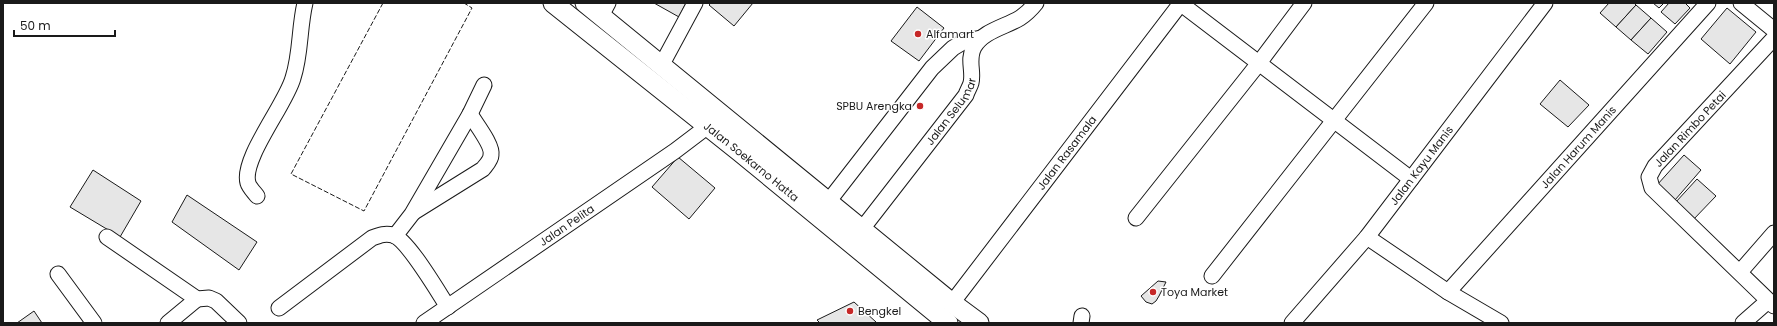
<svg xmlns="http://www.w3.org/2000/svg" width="1777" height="326" viewBox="0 0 1777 326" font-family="Poppins,sans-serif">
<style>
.building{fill:#e6e6e6;stroke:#1a1a1a}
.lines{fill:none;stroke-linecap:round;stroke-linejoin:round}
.minor-casing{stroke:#1a1a1a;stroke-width:17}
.major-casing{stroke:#1a1a1a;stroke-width:21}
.minor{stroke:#fff;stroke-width:15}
.major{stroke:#fff;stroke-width:19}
.fence{stroke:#1a1a1a;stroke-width:1;stroke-dasharray:5 2;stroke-linecap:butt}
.poi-dot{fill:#c62828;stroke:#fff;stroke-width:1.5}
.labels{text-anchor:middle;stroke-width:3;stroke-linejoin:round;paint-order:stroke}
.poi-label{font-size:11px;fill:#1a1a1a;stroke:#fff;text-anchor:start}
.street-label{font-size:11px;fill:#1a1a1a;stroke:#fff}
</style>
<rect width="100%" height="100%" fill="#fff"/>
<g class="building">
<path d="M654,3h32l-7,14z"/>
<path d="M711,3h42l-19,23 -25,-21z"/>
<path d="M1609,3h25l2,2 -20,22 -16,-14z"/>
<path d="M1653,3h11l-5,5z"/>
<path d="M1669,3h16l5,5 -15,16 -14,-12z"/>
<path d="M1636,5l15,13 -20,22 -15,-13z"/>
<path d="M917,7l27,21 -25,33 -28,-20z"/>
<path d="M1727,8l29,24 -26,32 -29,-25z"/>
<path d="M1651,18l16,14 -19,22 -17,-14z"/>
<path d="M1560,80l29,25 -21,22 -28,-23z"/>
<path d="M1684,155l17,15 -26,30 -18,-15z"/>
<path d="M678,157l37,31 -26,31 -37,-32z"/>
<path d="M93,170l48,31 -21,36 -50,-30z"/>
<path d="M1697,179l19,17 -24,25 -17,-18z"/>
<path d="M187,195l70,47 -18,28 -67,-48z"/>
<path d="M1158,281l8,1 -7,14 -3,5 -4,3 -6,-2 -5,-6z"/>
<path d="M854,302l22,20 -3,1h-53l-3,-3z"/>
<path d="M34,311l8,12h-25z"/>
</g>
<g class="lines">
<g class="minor-casing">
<g id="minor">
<path d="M1180,3l231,176"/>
<path d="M1741,3l33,27"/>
<path d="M601,16l7,-13"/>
<path d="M1774,38l-119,128 -6,11 3,11 122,118"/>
<path d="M661,66l34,-63"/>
<path d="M257,196c-3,-4 -8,-9 -9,-13 -7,-24 38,-79 45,-105 8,-24 6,-50 12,-75"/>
<path d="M828,202l104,-134 21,-20 10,-6 18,-4"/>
<path d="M414,212l69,-43c3,-4 8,-9 8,-14 2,-10 -16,-32 -21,-41"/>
<path d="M1136,218l123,-155 45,-60"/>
<path id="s1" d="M862,229l104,-134c1,-4 4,-8 5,-12 3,-12 -4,-23 3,-36 9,-16 31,-20 46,-29 6,-4 12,-10 16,-15"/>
<path d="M395,236l17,-22 58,-100 14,-29"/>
<path d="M107,237l90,62 12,-1 7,3 23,22"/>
<path d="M1367,237l81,55 53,31"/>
<path d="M1740,272l34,-39"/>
<path d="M58,274l36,49"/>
<path d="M1212,276l214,-273"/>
<path id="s2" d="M1448,292l260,-289"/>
<path id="s3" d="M952,303l229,-300"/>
<path d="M279,308l93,-70c8,-3 13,-5 21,-3 15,5 45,57 55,72"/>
<path d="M168,323l29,-24"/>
<path id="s4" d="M424,323l251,-172 33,-25"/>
<path d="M1081,323l1,-7"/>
<path id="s5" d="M1292,323l75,-86 178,-234"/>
<path d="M1743,323l25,-22"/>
</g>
</g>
<g class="major-casing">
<g id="major">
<path id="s6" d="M553,3l187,149 208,171"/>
<path d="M585,3l367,300 27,20"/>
</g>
</g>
<use href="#minor" class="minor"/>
<use href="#major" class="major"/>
<path class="fence" d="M383,3l-92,171 73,37 108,-203 -8,-5"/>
</g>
<g class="poi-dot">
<circle cx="918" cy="34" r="4"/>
<circle cx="920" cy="106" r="4"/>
<circle cx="1153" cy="292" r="4"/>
<circle cx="850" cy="311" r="4"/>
</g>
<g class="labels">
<g class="poi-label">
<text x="926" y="38">Alfamart</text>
<text x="912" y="110" text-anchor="end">SPBU Arengka</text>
<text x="1161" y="296">Toya Market</text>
<text x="858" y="315">Bengkel</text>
</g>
<g class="street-label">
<text dy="4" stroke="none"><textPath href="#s1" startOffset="148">Jalan Selumar</textPath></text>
<text transform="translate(1690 129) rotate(-47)" y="4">Jalan Rimbo Petai</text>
<text dy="4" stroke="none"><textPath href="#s2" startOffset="195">Jalan Harum Manis</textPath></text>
<text dy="4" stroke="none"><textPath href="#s3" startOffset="189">Jalan Rasamala</textPath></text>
<text dy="4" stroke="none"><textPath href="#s6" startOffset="254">Jalan Soekarno Hatta</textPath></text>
<text dy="4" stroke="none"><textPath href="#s5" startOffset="204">Jalan Kayu Manis</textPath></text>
<text dy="4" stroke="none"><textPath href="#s4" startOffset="173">Jalan Pelita</textPath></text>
</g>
</g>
<rect width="1777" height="326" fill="none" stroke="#1a1a1a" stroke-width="8"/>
<path d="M14 30v6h101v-6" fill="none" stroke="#1a1a1a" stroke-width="2"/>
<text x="20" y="30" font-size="12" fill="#1a1a1a" stroke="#ffffff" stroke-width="3" paint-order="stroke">50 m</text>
</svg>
